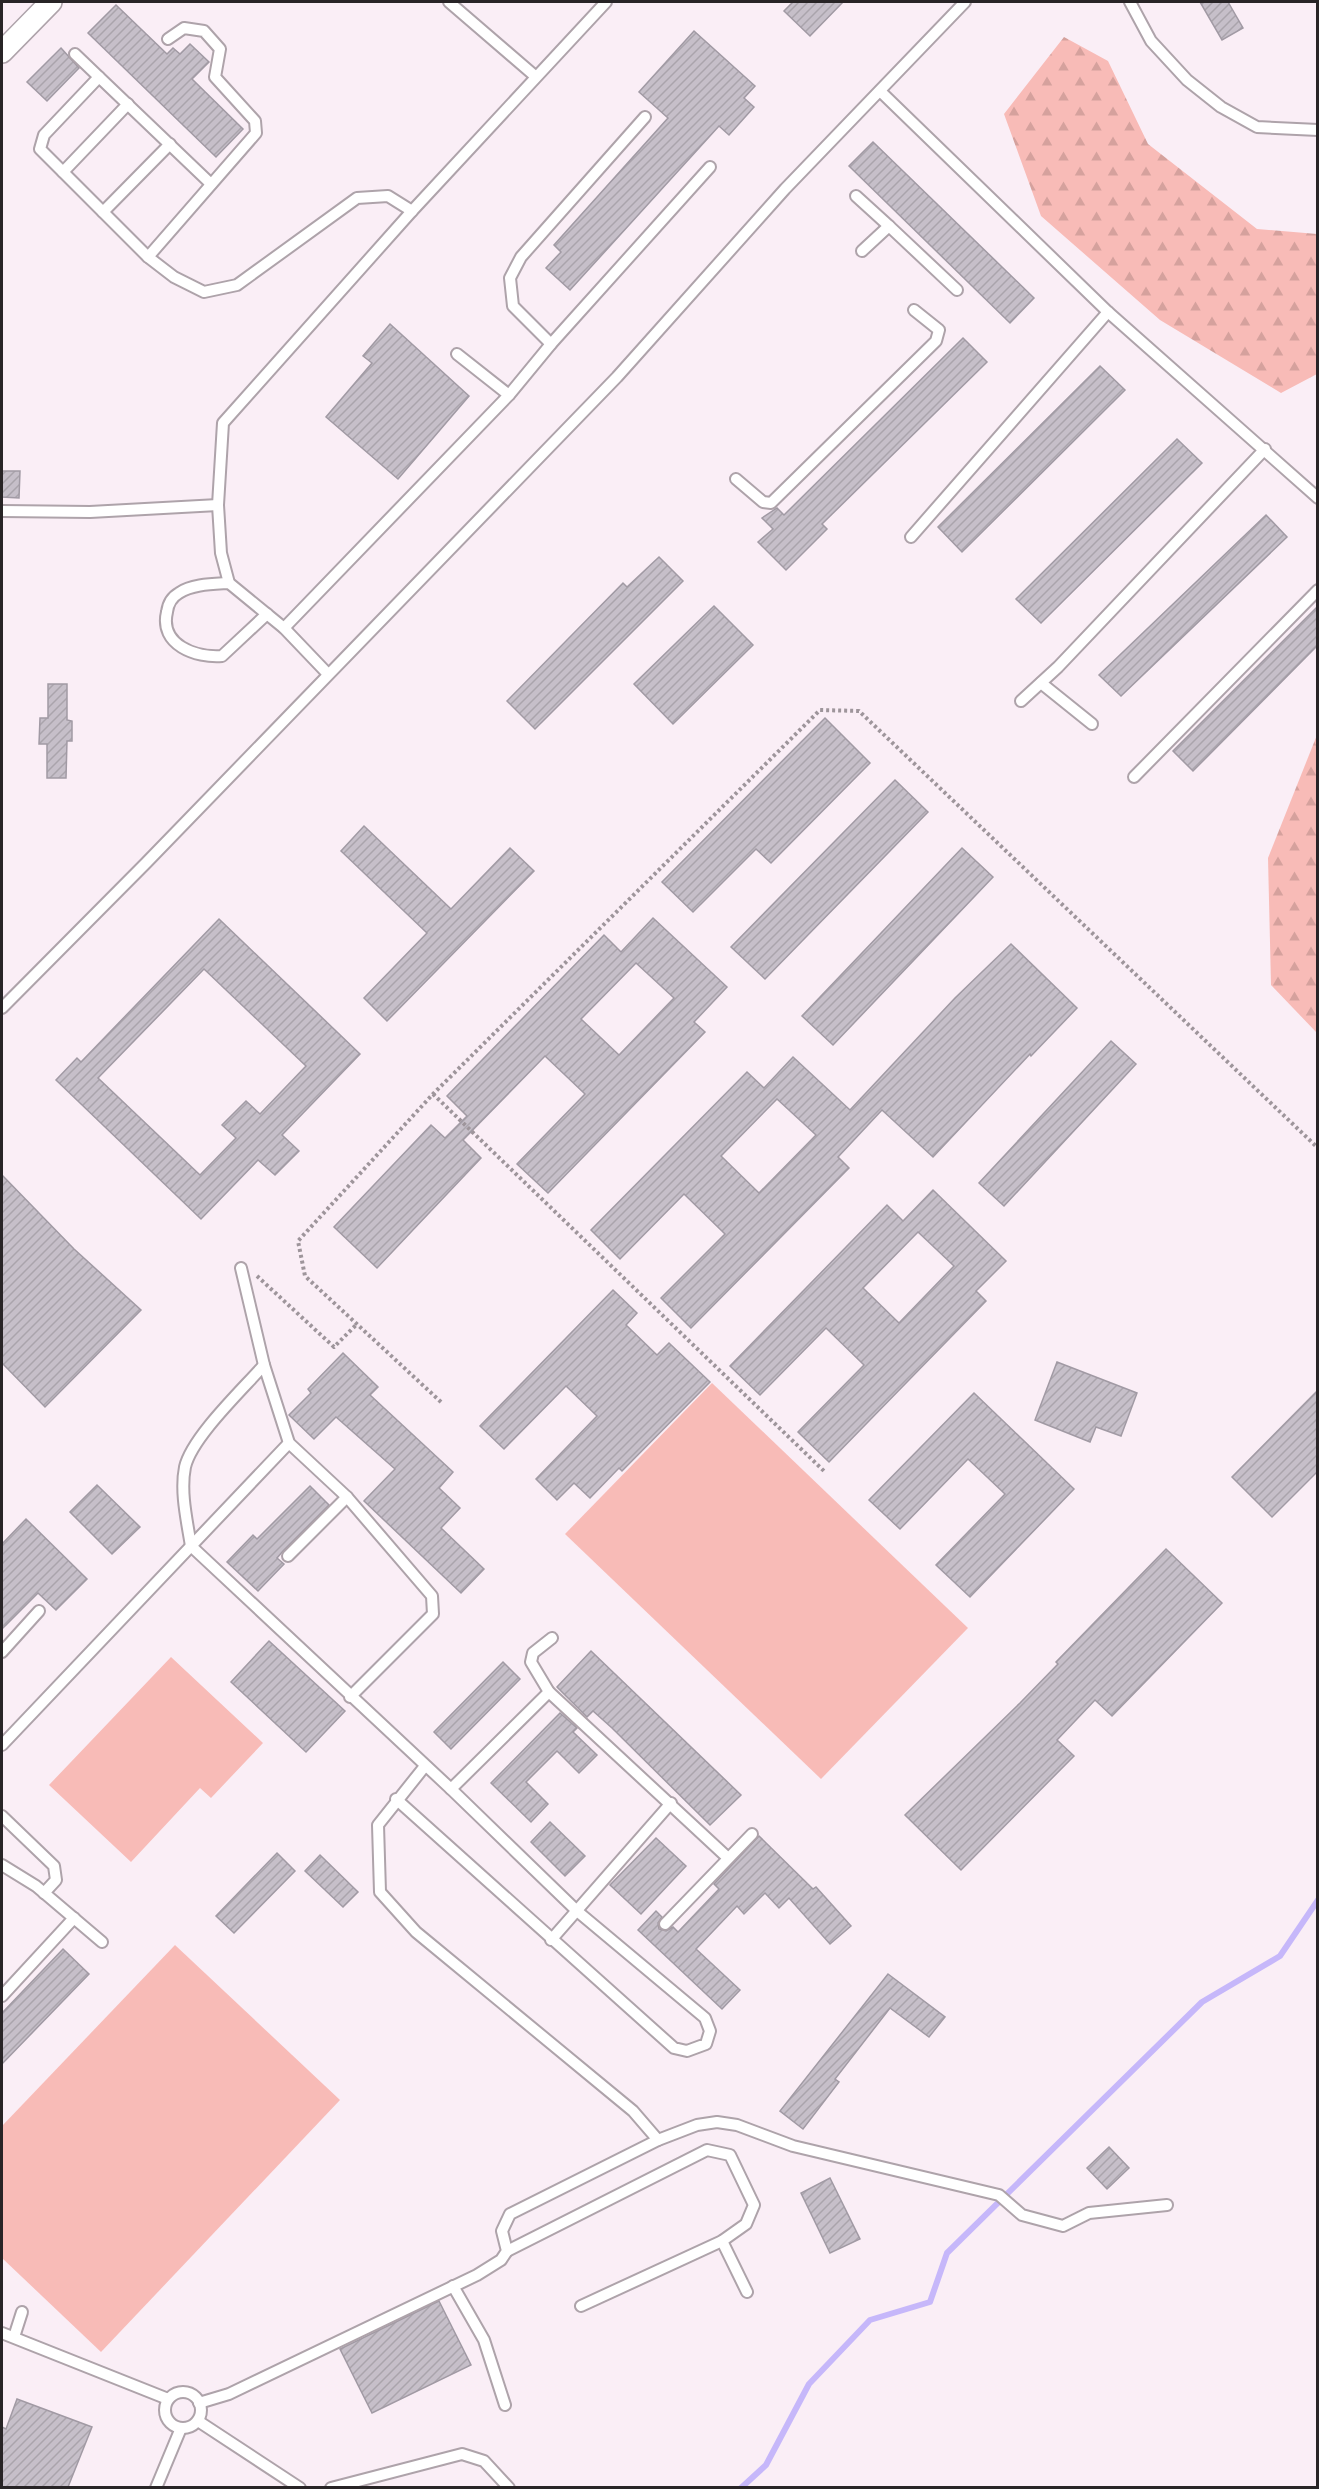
<svg xmlns="http://www.w3.org/2000/svg" width="1319" height="2489" viewBox="0 0 1319 2489" font-family="'Sofia Sans Condensed',sans-serif">
<style>
.grass{fill:#f8bbb7}
.forest{fill:url(#forest-firs)}
.lines{fill:none;stroke-linecap:round;stroke-linejoin:round}
.stream{stroke:#c6b7fa;stroke-width:6}
.building{fill:url(#building-hatch);stroke:#a19aa4;stroke-width:1.5;fill-rule:evenodd}
.lane-casing{stroke:#aea3aa;stroke-width:14}
.street-casing{stroke:#aea3aa;stroke-width:24}
.path{stroke:#9e959b;stroke-width:4;stroke-dasharray:3 3;stroke-linecap:butt}
.lane{stroke:#fff;stroke-width:10}
.street{stroke:#fff;stroke-width:21}
</style>
<defs>
<pattern id="forest-firs" width="22" height="20" patternUnits="userSpaceOnUse" patternTransform="scale(1.5)"><rect width="22" height="20" fill="#f8bbb7"/><path d="M5 1l3.5 6h-7zM16 11l3.5 6h-7z" fill="#d5a19d"/></pattern>
<pattern id="building-hatch" width="6" height="6" patternUnits="userSpaceOnUse" patternTransform="scale(1.5)"><rect width="6" height="6" fill="#c6bfc9"/><path d="M-1 1l2-2M0 6l6-6M5 7l2-2" fill="none" stroke="#aaa4ac"/></pattern>
</defs>
<rect width="100%" height="100%" fill="#faeef6"/>
<g class="grass">
<path d="M712,1383l256,245 -147,151 -256,-245z"/>
<path d="M171,1657l92,86 -52,55 -11,-10 -69,74 -82,-77z"/>
<path d="M175,1945l165,155 -239,252 -99,-94v-132z"/>
</g>
<g class="forest">
<path d="M1064,37l44,24 40,83 109,85 60,5v140l-36,19 -121,-73 -119,-104 -37,-102z"/>
<path d="M1317,735l1,298h-1l-46,-48 -3,-127z"/>
</g>
<g class="lines">
<path class="stream" d="M741,2488l25,-23 43,-81 61,-64 60,-18 17,-49 255,-251 78,-46 38,-56"/>
</g>
<g class="building">
<path d="M793,2h50l-33,34 -26,-25z"/>
<path d="M1200,2h28l15,26 -21,12z"/>
<path d="M116,5l51,49 6,-6 7,6 10,-10 19,18 -17,17 51,50 -27,28 -128,-124z"/>
<path d="M694,31l61,55 -11,12 10,9 -25,28 -10,-9 -149,164 -24,-22 15,-16 -7,-7 114,-127 -29,-26z"/>
<path d="M61,48l18,20 -32,33 -20,-19z"/>
<path d="M873,142l161,156 -24,25 -161,-157z"/>
<path d="M390,324l79,72 -71,83 -72,-62 46,-54 -9,-7z"/>
<path d="M963,338l24,24 -165,162 5,5 -41,41 -28,-28 15,-13 -11,-11 15,-10 7,7z"/>
<path d="M1100,366l25,24 -163,162 -24,-25z"/>
<path d="M1177,439l25,24 -161,160 -25,-24z"/>
<path d="M2,471h18l-1,27 -17,-1z"/>
<path d="M1266,515l21,22 -166,159 -22,-21z"/>
<path d="M659,557l24,24 -148,148 -28,-28 116,-118 4,4z"/>
<path d="M714,606l39,39 -80,79 -39,-40z"/>
<path d="M1317,607v39l-124,125 -20,-20z"/>
<path d="M48,684h19v36l5,1v20h-5l-1,37h-19v-34h-8l1,-26h8z"/>
<path d="M825,718l45,45 -99,100 -15,-14 -63,63 -31,-30z"/>
<path d="M895,780l33,32 -163,167 -34,-32z"/>
<path d="M364,826l87,83 59,-61 24,23 -147,150 -23,-23 63,-65 -86,-82z"/>
<path d="M962,848l31,29 -160,168 -31,-29z"/>
<path d="M653,918l74,69 -33,35 11,10 -157,161 -31,-29 68,-70 -40,-38 -82,84 18,18 -104,110 -43,-41 97,-102 14,13 22,-22 -20,-20 157,-161 17,17zM636,963l38,35 -55,57 -38,-36z"/>
<path d="M219,919l141,135 -78,81 17,16 -24,24 -17,-15 -57,59 -145,-139 21,-22 4,4zM204,969l102,97 -46,48 -14,-13 -24,24 14,13 -36,37 -102,-97z"/>
<path d="M1011,944l66,64 -46,48 -1,-2 -97,103 -51,-47 -44,47 11,11 -158,160 -30,-30 64,-64 -41,-40 -64,65 -29,-29 156,-158 17,16 29,-31 57,53 105,-112zM777,1099l39,36 -57,58 -38,-37z"/>
<path d="M1111,1041l25,23 -132,142 -25,-23z"/>
<path d="M2,1175l72,74 67,61 -96,97 -43,-44z"/>
<path d="M933,1190l73,71 -30,30 10,10 -157,161 -31,-30 66,-67 -38,-37 -66,67 -30,-29 157,-161 16,16zM918,1232l36,34 -55,57 -36,-35z"/>
<path d="M613,1290l24,23 -11,12 31,30 12,-12 41,39 -88,89 -3,-3 -29,30 -16,-15 -17,17 -21,-21 61,-63 -31,-30 -62,63 -24,-23z"/>
<path d="M343,1353l35,34 -8,8 83,77 -14,16 21,20 -19,20 43,41 -23,24 -97,-92 31,-32 -59,-52 -22,22 -25,-24 22,-22 -3,-4z"/>
<path d="M1057,1362l80,31 -16,43 -25,-9 -6,15 -55,-22z"/>
<path d="M1317,1391v81l-45,45 -40,-40z"/>
<path d="M974,1393l100,96 -104,108 -34,-32 69,-71 -37,-35 -68,70 -31,-29z"/>
<path d="M97,1485l43,42 -28,27 -42,-42z"/>
<path d="M310,1486l19,19 -46,46 -6,7 7,6 -26,27 -31,-29 26,-27 4,4z"/>
<path d="M26,1519l61,60 -31,31 -18,-17 -36,36v-85z"/>
<path d="M1166,1549l56,54 -110,113 -17,-16 -38,40 17,16 -113,114 -56,-55 115,-112 38,-39 -2,-2z"/>
<path d="M269,1641l76,70 -39,41 -75,-70z"/>
<path d="M591,1651l150,144 -31,30 -98,-97 -19,-17 -6,6 -30,-30z"/>
<path d="M503,1662l17,17 -69,70 -17,-17z"/>
<path d="M560,1713l17,15 -4,4 24,23 -18,18 -22,-22 -31,31 22,22 -17,18 -40,-39z"/>
<path d="M550,1822l35,34 -20,20 -34,-34z"/>
<path d="M759,1836l54,53 3,-2 35,39 -21,18 -41,-46 -10,10 -14,-15 -21,21 -7,-8 -41,43 44,41 -18,19 -84,-79 18,-19 6,6 -4,6 1,6 7,2 7,-4 5,5 41,-43 -5,-5z"/>
<path d="M656,1838l30,28 -45,48 -31,-29z"/>
<path d="M277,1853l18,18 -61,62 -18,-17z"/>
<path d="M320,1855l38,37 -15,15 -38,-36z"/>
<path d="M63,1949l26,25 -87,90v-51z"/>
<path d="M888,1974l57,43 -16,20 -39,-29 -55,71 4,3 -36,47 -23,-18z"/>
<path d="M1109,2147l20,21 -22,21 -20,-21z"/>
<path d="M830,2178l30,61 -30,14 -29,-60z"/>
<path d="M439,2301l32,64 -99,48 -32,-64z"/>
<path d="M17,2399l75,28 -24,60h-66v-60l4,2z"/>
</g>
<g class="lines">
<g class="lane-casing">
<g id="lane">
<path d="M449,2l86,74"/>
<path d="M1130,2l21,39 36,39 34,27 36,20 61,3"/>
<path d="M75,54l24,23"/>
<path d="M880,91l228,221 210,186"/>
<path d="M63,172l65,-68"/>
<path d="M211,184l-112,-107 -55,58 -4,14 108,108 26,20 30,15 33,-7 120,-87 31,-2 24,15"/>
<path d="M856,196l33,30"/>
<path d="M103,212l67,-68"/>
<path d="M862,251l27,-25 68,64"/>
<path d="M148,257l108,-124 -1,-12 -40,-44 5,-28 -16,-18 -20,-3 -16,11"/>
<path d="M551,344l-38,-38 -3,-28 11,-21 124,-140"/>
<path d="M457,354l52,41"/>
<path d="M736,479l27,23 8,1 165,-162 3,-11 -25,-20"/>
<path d="M2,511l88,1 128,-7"/>
<path d="M911,537l197,-225"/>
<path d="M229,583c-16,1 -37,1 -50,10 -7,4 -11,11 -12,19 -8,33 29,46 55,44l45,-42"/>
<path d="M284,628l225,-233 42,-51 159,-177"/>
<path d="M327,673l-43,-45 -55,-45 -8,-30 -3,-48 5,-82 189,-212 194,-209"/>
<path d="M1041,683l51,41"/>
<path d="M1021,701l37,-34 207,-218"/>
<path d="M1134,777l184,-187"/>
<path d="M2,1008l144,-145 471,-486 168,-188 180,-187"/>
<path d="M241,1268l23,97 25,78 58,54 85,99 1,18 -83,83"/>
<path d="M264,1365c-21,24 -72,72 -79,102 -5,25 2,54 6,79l260,243 126,122 128,107 5,13 -4,13 -19,7 -13,-3 -278,-249"/>
<path d="M288,1556l59,-59"/>
<path d="M552,1638l-19,15 -2,9 18,30 179,166"/>
<path d="M2,1652l37,-41"/>
<path d="M2,1745l287,-302"/>
<path d="M425,1766l-47,59 2,67 36,40 217,179 25,29"/>
<path d="M451,1789l98,-97"/>
<path d="M2,1816l52,50 2,14 -12,13"/>
<path d="M2,1865l34,21 66,56"/>
<path d="M665,1924l87,-90"/>
<path d="M551,1940l120,-137"/>
<path d="M2,1996l72,-78"/>
<path d="M722,2241l25,51"/>
<path d="M507,2251l200,-101 23,5 24,50 -8,19 -24,17 -141,65"/>
<path d="M453,2286l31,54 21,65"/>
<path d="M2,2333l166,66"/>
<path d="M14,2337l8,-25"/>
<circle cx="183" cy="2410" r="18"/>
<path d="M199,2403l30,-9 248,-119 24,-15 6,-9 -5,-20 8,-17 148,-74 39,-15 20,-3 20,3 56,21 206,49 23,20 41,11 26,-13 78,-8"/>
<path d="M198,2421l102,67"/>
<path d="M156,2488l25,-60"/>
<path d="M331,2488l131,-34 22,7 25,27"/>
</g>
</g>
<g class="street-casing">
<path id="street" d="M2,52l49,-50"/>
</g>
<g class="path">
<path d="M433,1094l392,378"/>
<path d="M257,1276l77,71 23,-23"/>
<path d="M441,1402l-136,-126 -7,-35 135,-147 387,-384 39,1 459,437"/>
</g>
<use href="#lane" class="lane"/>
<use href="#street" class="street"/>
</g>
<rect width="1319" height="2489" fill="none" stroke="#282426" stroke-width="6"/>
</svg>
